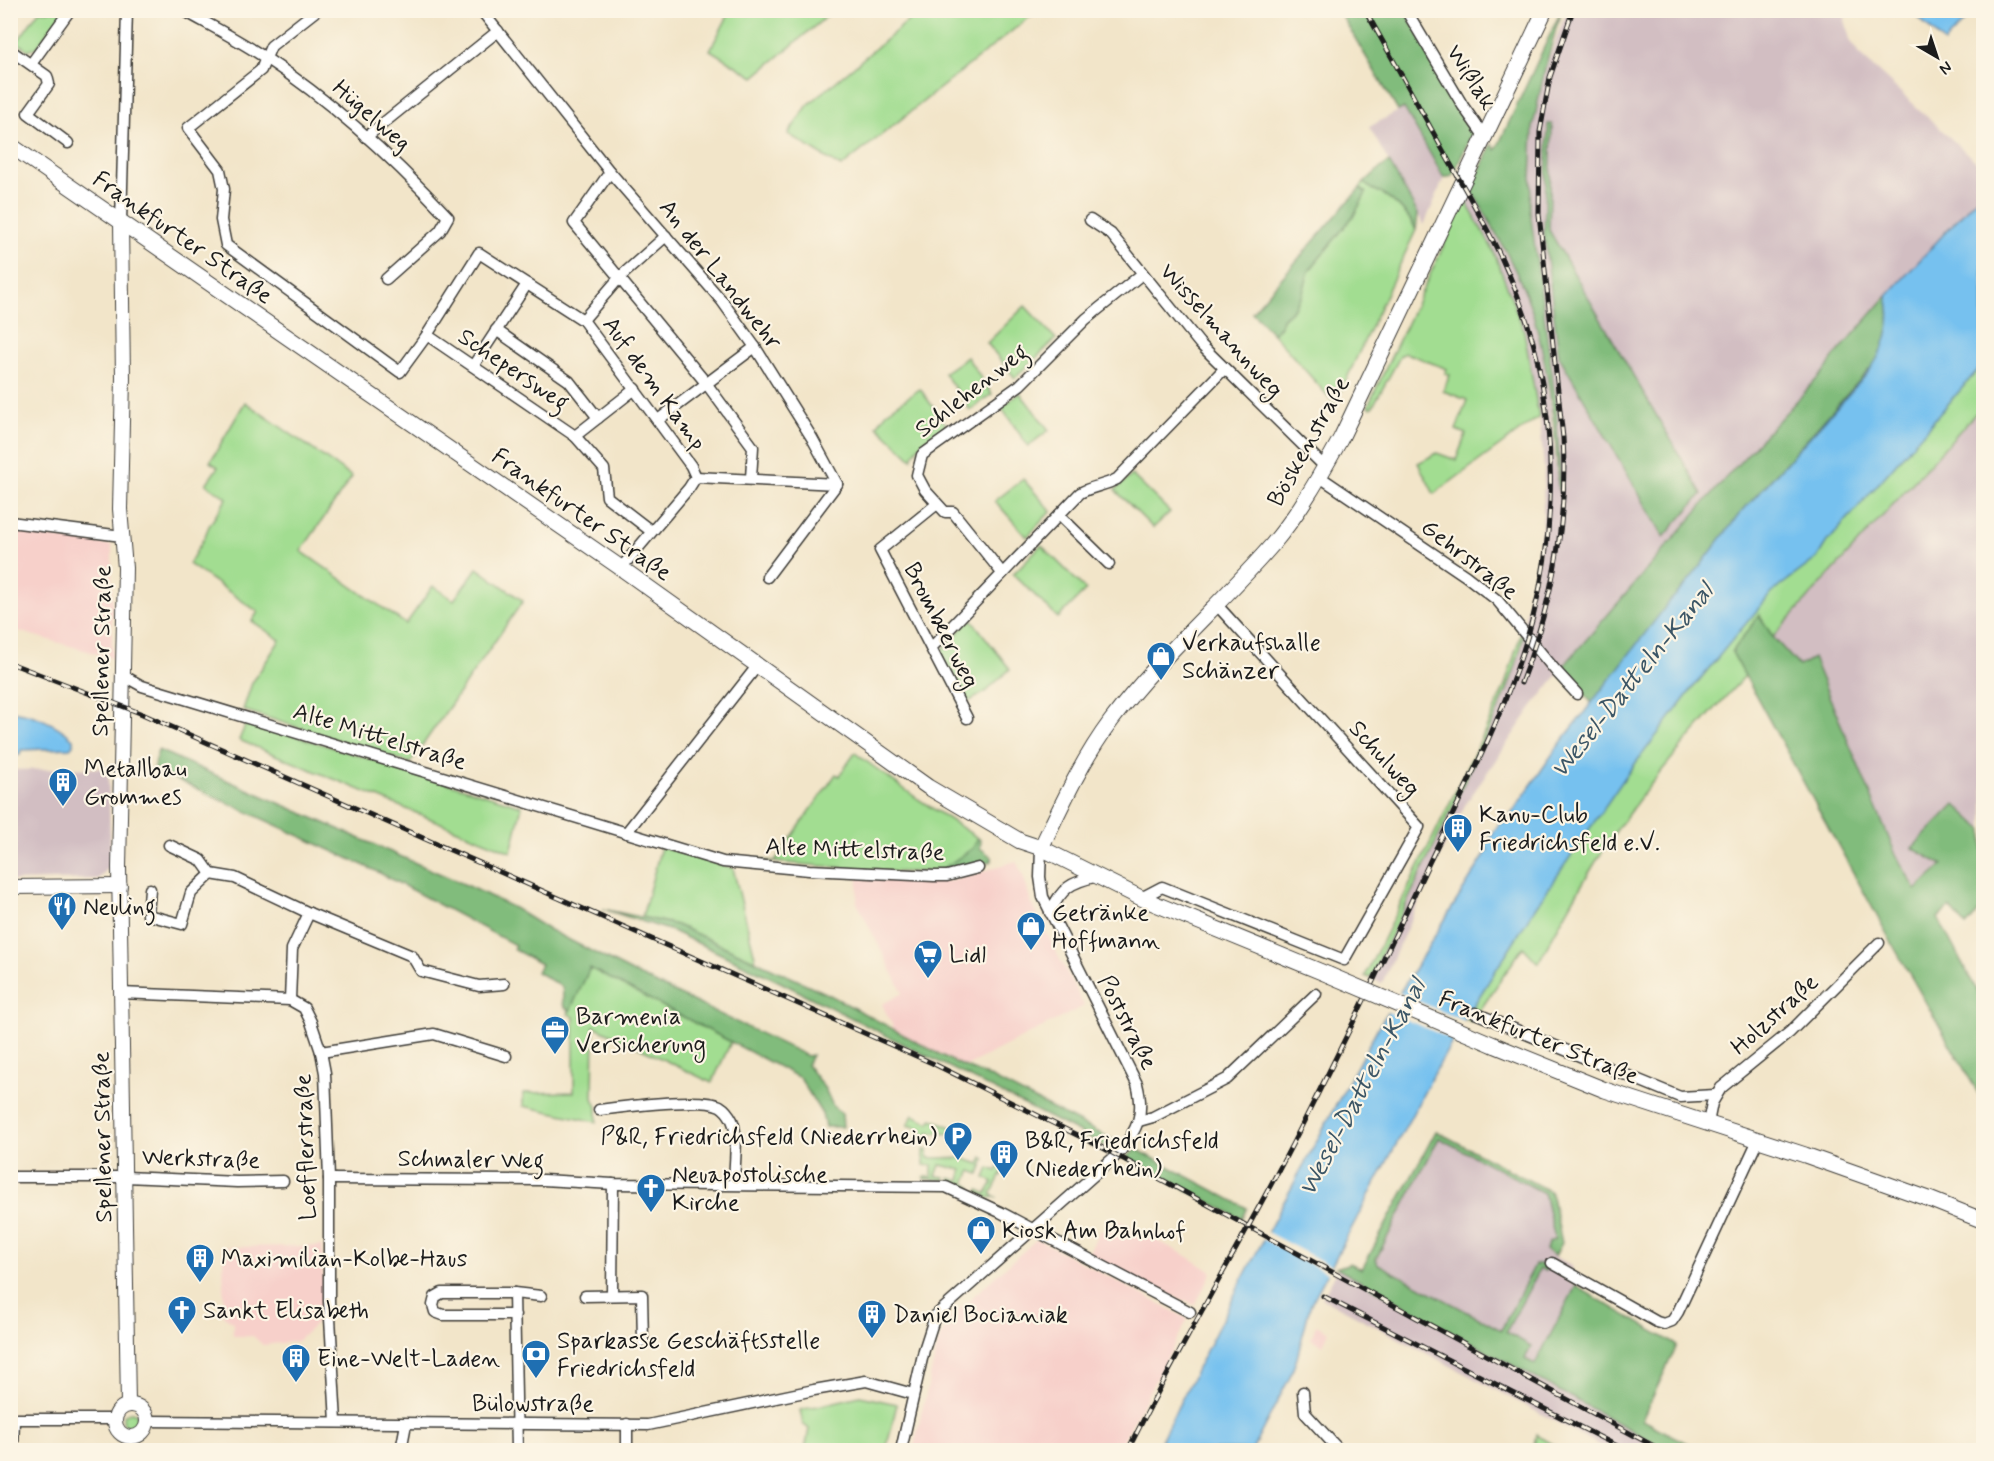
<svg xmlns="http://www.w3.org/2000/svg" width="1994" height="1461" viewBox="0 0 1994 1461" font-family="Mynerve,sans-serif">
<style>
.built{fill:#f7d0ca}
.industrial{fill:#d2bec2;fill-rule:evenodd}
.green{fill:#a2dd91;stroke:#5f7c56;stroke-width:1.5}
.forest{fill:#81bc7b;stroke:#4e6c4c;stroke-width:1.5}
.water{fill:#76c1ef;stroke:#496e86;stroke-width:1.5}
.pier{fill:#f2e5c9}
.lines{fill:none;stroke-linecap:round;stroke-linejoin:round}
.minor-casing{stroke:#3c3a36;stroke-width:13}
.tertiary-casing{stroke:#3c3a36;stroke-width:16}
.secondary-casing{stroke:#3c3a36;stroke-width:17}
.minor{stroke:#fff;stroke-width:10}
.tertiary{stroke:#fff;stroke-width:14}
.secondary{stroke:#fff;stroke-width:15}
.rail-casing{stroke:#1c1c1c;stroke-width:5}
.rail{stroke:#fcf5e5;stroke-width:3;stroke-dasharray:9;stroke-linecap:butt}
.secondary-bridge-casing{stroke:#3c3a36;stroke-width:17;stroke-linecap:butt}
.secondary-bridge{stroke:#fff;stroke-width:15}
.labels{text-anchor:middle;stroke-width:4.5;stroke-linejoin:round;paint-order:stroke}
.street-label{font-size:24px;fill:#1c1c1c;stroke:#fcf5e5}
.poi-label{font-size:24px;fill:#1c1c1c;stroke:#fcf5e5;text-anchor:start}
.water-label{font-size:26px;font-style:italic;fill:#3c5666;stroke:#fcf5e5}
</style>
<rect width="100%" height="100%" fill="#fcf5e5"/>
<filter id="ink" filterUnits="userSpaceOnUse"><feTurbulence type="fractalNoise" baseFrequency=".0167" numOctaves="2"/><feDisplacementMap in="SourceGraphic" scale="12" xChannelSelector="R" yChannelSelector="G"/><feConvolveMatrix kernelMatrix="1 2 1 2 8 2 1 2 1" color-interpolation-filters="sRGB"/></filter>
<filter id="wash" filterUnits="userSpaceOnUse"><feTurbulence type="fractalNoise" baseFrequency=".008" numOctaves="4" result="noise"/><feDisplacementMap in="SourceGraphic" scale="24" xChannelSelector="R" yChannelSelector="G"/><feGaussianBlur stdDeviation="1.35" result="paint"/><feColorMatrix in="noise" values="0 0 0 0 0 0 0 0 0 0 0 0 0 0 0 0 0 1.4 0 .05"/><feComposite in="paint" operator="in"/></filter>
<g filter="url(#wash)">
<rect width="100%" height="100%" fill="#f2e5c9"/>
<g class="built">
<path d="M11,531l101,14v113l-101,-29z"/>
<path d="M1016,861l8,17 8,27 52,101 -120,61 -70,-38 -12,-25 21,-11 -46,-90 1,-27 93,5z"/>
<path d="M1118,1220l69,36 25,16 -17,33 -61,-24 -52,-28 7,-1 11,-21h12z"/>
<path d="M1037,1239l151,80 -70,131h-205l25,-107 11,-25z"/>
<path d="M322,1246l2,75 -6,1 -21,19 -34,4 -10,-9h-20v-14l-9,-6 -1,-69z"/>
<path d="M1316,1325l13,7 -6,13 -12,-6z"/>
</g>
<g class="industrial">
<path d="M1567,11h279l-1,9 6,23 10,13 122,112v23l-96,105 -54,62 -6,10 -97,105 -151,175 -47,59 -67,98 -21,42 -62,136 -12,-5 116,-241 19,-45 17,-46 -1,-12 17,-73 5,-46 1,-47 -4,-47 -8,-46 -8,-44 -16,-43 -15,-38 -28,-50 6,-11 46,85 14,35 9,32 7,39 11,110 3,-1 -5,-85 -26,-194v-42l3,-42 12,-58zM1547,124l5,1 -3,105 153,264 -38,42 -105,-180 -15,-122z"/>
<path d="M1404,108l40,70 -20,47 -55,-98z"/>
<path d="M1983,405v425l-29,-26 -42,45 32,16 -27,25 -21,-35 -82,-196 -14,8 -27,-30z"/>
<path d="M108,768l3,97 -13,14 -87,2 -1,-111z"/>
<path d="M1439,1137l105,56 11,46 -7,14 25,13 -7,14 10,6 -41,78 -10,-5 -19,-26 34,-65 -5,-3 -34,65 -123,-66 -2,-5z"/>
<path d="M1338,1269l329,181h-58l-287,-152z"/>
</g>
<g class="green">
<path d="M921,10l116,1 -196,156 -53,-33 20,-29z"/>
<path d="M39,11h22l1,2 -25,34 -9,3 -11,-8z"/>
<path d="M735,11v-1l98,1 -79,66 -44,-27 18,-34z"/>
<path d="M1364,183c5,5 7,5 13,8 14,6 33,24 39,39l-81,174 -62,-70 7,-8 2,-7 11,-10 9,-13 7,-25 45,-56 12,-22 -6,-5z"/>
<path d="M1465,200l28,50 31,81 15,86 -105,77 -16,-31 19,-10 19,7 10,-26 -10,-4 11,-30 -24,-9 7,-16 -5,-2 2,-4 -41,-16 -5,2 -28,51 -2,2 -3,-2z"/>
<path d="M1025,306l31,33 -41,39 -28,-35z"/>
<path d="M967,357l25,37 -22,16 -26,-37z"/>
<path d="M1983,364v41l-210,232 -14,-22 -27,37 13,24c-42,45 -83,91 -119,141 -34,46 -60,96 -88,146l-15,-16 -51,75 -7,-3c38,-60 75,-122 116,-180 58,-84 121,-165 187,-242l12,-11 37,-28 7,-12z"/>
<path d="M920,389l27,37c-13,9 -31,17 -35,33l-35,-33 11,-15z"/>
<path d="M1020,393l29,37 -21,16 -27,-39z"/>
<path d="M245,402l107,75 -51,74 105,73 27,-38 21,14 23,-32 46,33 -113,162 -167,-53 9,-27 28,-43 -28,-19 6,-9 -69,-48 16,-28 4,-10 18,-28 -21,-14 12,-17 -8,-5z"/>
<path d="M1132,475l38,37 -17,16 -38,-38z"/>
<path d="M1023,479l28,32 -24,26 -32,-36z"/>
<path d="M1041,545l45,45 -28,28 -45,-44z"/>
<path d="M971,619l39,50 -26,24 -18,10 -4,-3 -23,-47z"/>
<path d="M1521,634l2,2c-7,43 -30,84 -48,123 -34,74 -70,147 -105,219l-5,-2 120,-245 19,-43z"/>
<path d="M247,721l275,85 -11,46 -272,-112z"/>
<path d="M855,753l63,46 60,39 -5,10 -31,22 14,1 -60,1 -159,-13 38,2 61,-87 3,2z"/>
<path d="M661,847l72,21 23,93 -79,-36 -35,-8z"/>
<path d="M590,968l141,74 -19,41 -118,-57 -1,72 4,9v15l-74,-16v-13l51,-1v-75l-6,-3z"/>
<path d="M913,1115l17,8 2,-4 39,16 -3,8 -7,-2v-7l-33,-1 -1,6h-3l-2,-10 -14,-4z"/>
<path d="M962,1149h4l-2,10 16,5 3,-7 2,2 -6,15 -8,-3 -6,12 7,5 -1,2 -21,-9v-3l10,3 2,-11 -22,-5 -4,11 9,1v3l-21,-1v-2h8v-12h-8v-15h3l1,8h32z"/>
<path d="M1003,1159l5,2 -17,33 5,3 -8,1 -11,-5 2,-3 7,4 7,-12 -8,-4 4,-10 8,3z"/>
<path d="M860,1396l37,8 -11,46h-81l4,-21 -6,-5 -3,-14z"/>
<circle cx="131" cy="1420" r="8"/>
<path d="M1536,1435l26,15h-29z"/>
</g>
<g class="forest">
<path d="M1339,11h66l69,119 -22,46 -8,2 -40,-70 -6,3z"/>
<path d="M1561,11l-16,57 -12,58 -3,84 26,194 5,86h-3c-1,-54 -10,-130 -27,-182 -15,-42 -38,-80 -60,-119l21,-45 4,6z"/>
<path d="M1548,124h4l-3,106 153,264 -38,43 -105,-181 -15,-122z"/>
<path d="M1389,162l29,52 -2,16c-6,-15 -25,-33 -39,-39 -6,-3 -8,-3 -13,-8l14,-13z"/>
<path d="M1360,188l6,5 -12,22 -45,56 -7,25 -9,13 -11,10 -2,7 -7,8 -21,-22z"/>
<path d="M1887,296c6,24 0,45 -11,66l-138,154 -53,70 -15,15 -78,102 -31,-34 169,-196 97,-105 6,-10z"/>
<path d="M1759,615l14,22 26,29 14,-8 83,197 20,35 27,-25 -31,-17 43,-44 28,26v77l-17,19 -16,-19 -12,11 45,84v100l-89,-155 -162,-295z"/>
<path d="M158,750l317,139 39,19 32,20 92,47 169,81 5,-1 -5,10 18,24 8,17 9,8 1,13h-18l-3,-13 -22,-36 -210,-110 -20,43c-12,-6 -5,-14 -8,-24l-25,-15 4,-8 -28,-15 2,-4 -137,-73 -224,-103z"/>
<path d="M978,838l3,2 -1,8 12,9v4l-36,10 -15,-1 32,-22z"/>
<path d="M603,909l74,16 79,36 72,33 126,68 38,16 127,65 -7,6 -338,-170 -102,-48z"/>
<path d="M1436,1131l115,61 11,51 -7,13 -9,-6 2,-7 7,-4 -11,-46 -105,-55 -63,121 2,5 123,66 34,-65 5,-1 7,4 -2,3 -5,-2 -34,63 25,14 -6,13 10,5 41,-78 101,59 -35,75 58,30h-33l-331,-182 14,-5 12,6z"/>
<path d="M1136,1149l111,59 -6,11 -114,-62z"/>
</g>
<g class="water">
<path d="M1912,11h62l-30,32z"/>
<path d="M1983,191v173l-159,182 -7,12 -37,28 -12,11 -73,88 -67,88 -93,135 -70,111 -36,64 -119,223 -13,52 -8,21 -37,71h-96l89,-176 131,-243 112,-181 -4,-3 17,-26 4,2 51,-74 114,-148 15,-15 53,-70 129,-142c17,-23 28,-49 20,-78z"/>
<path d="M11,711c21,2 47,13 62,28v6l-3,3 -49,2 -1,5h-9z"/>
</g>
<g class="pier">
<path d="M1397,992l70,30 -11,19 -71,-30z"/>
<path d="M1265,1231l70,37 -4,7 -70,-37z"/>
</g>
</g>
<g filter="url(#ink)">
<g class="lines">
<g class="minor-casing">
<g id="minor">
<path d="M183,10c28,16 58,31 84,49 67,44 126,99 181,158l-8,14 -54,48"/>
<path d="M317,10l-46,36 -10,24 -73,58 32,42 4,19 -3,31 5,25 174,127 27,-37 52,-82 104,67 108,146 5,11 -7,11 -68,80"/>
<path d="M481,10l129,162 112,129 33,46 57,91 25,46 -70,93"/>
<path d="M1406,10l57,96 21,30"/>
<path d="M10,50l37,26 2,8 -21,29 40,30"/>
<path d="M31,64l39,-54"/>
<path d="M366,137l132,-106"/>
<path d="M610,172l-36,51 132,160 47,64 -2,31"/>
<path d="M1090,220l21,14 89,110 125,123"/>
<path d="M121,222l6,-212"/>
<path d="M583,320l37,-43 46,-41"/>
<path d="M496,330l73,51 29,37"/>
<path d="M427,335l148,101 60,-47"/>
<path d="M473,366l54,-82"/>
<path d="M658,420l97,-73"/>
<path d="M575,436l29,33 3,28 44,34"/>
<path d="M696,477l141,7"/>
<path d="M1320,477l146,99 31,24 58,70 22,24"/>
<path d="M937,504l-57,46 87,168"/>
<path d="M1059,515l50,49"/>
<path d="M10,522l112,14"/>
<path d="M1002,573l-49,-61h-8l-20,-22 -8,-15 5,-20 98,-70 66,-66 56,-45"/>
<path d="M931,648l149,-155c12,-7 24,-7 37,-14l107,-110"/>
<path d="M124,676l18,10 581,176 86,8 125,6h13l31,-8"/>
<path d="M626,833l132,-168"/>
<path d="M169,845l32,15 10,14 24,4 74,35 103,43 9,15 58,15 25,-2"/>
<path d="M150,889l-2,26 34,9 9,-31 20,-19"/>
<path d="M1141,898l21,-11 182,73 75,-133 -203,-223"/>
<path d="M1050,913c11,-25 21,-31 48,-37"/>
<path d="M121,993l169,7 14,8 7,14 10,30 4,21 4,106v122l7,121"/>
<path d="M290,1000l2,-51 17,-36"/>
<path d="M1475,1013l205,84 35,-2"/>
<path d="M321,1052l113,-18 72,22"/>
<path d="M599,1110c24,-3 102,-14 121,-4 5,3 9,8 12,14 7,14 2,48 2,64"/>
<path d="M1139,1121l14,-4 74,-38 89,-85"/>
<path d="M1708,1123l4,-20 9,-15 69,-56 89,-89"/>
<path d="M10,1177h116l111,5 46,-1"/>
<path d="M329,1179l214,1 70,4 333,3 54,25 190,100"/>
<path d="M1552,1263l105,59 7,2 8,-3 6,-9 80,-172"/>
<path d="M514,1293l27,3"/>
<path d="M612,1295l1,-111"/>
<path d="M585,1296l57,-1 1,47"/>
<path d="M515,1315h-72l-8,-3 -2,-7 2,-8 7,-4h72l3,157"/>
<path d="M1303,1392l2,21 34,37"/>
<path d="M10,1419h105"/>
<path d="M147,1421l501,4 166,-35 52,-9 47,13"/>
<path d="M13,1450l1,-31"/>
<path d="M401,1450l5,-26"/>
<path d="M627,1450v-26"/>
<path d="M901,1450l23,-100 11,-34 184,-163c19,-24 26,-39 18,-69l-94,-187 -3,-20 1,-29"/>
</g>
</g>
<g class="tertiary-casing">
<g id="tertiary">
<path d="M121,222l2,156 -3,131 5,59 -6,300 9,536"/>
<path d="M10,887l110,-1"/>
<circle cx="131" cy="1421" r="16"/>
</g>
</g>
<g class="secondary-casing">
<g id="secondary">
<path d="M10,145l611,423 307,219 92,54 21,7 100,50 188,77"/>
<path d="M1041,848c21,-44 41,-88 70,-127 48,-64 109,-116 161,-176 28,-33 48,-69 69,-107l204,-428"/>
<path d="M1494,1045l111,45 200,65 124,44 55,22"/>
</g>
</g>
<use href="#minor" class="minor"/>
<use href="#tertiary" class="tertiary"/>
<use href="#secondary" class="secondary"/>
<g class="rail-casing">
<g id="rail">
<path d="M10,663l130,50 792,350 173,86 556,301"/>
<path d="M1521,683c31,-79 47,-160 42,-245l-24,-224 1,-82 10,-55 23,-67"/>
<path d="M1323,1296l302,154"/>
<path d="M1128,1450c48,-96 103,-190 154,-286 51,-98 99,-198 146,-299 39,-81 82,-161 105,-248 22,-84 23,-175 4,-259 -16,-71 -51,-133 -87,-195 -28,-51 -56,-102 -85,-153"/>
</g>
</g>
<use href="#rail" class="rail"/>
<g class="secondary-bridge-casing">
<path id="secondary-bridge" d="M1329,975l165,70"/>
</g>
<use href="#secondary-bridge" class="secondary-bridge"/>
</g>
</g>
<defs>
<g id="shop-pin" transform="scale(1.5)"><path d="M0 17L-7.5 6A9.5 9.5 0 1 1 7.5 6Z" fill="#1f6fb2" stroke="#fcf5e5"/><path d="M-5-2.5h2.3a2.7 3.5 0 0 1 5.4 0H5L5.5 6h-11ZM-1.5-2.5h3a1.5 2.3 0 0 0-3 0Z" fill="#fff"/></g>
<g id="building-pin" transform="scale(1.5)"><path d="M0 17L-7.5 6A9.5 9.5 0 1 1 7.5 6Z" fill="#1f6fb2" stroke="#fcf5e5"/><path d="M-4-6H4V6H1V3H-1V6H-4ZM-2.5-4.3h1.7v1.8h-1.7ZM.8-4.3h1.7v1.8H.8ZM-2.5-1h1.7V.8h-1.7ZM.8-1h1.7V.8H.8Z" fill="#fff"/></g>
<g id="restaurant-pin" transform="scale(1.5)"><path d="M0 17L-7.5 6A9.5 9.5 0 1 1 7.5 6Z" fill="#1f6fb2" stroke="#fcf5e5"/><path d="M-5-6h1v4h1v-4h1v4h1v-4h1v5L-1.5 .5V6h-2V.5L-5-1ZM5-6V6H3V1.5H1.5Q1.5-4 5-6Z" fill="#fff"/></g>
<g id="supermarket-pin" transform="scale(1.5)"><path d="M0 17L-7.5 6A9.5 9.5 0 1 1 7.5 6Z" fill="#1f6fb2" stroke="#fcf5e5"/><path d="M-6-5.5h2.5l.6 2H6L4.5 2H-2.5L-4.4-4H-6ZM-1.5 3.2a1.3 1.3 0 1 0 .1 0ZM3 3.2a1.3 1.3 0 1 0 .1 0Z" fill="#fff"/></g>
<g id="office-pin" transform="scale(1.5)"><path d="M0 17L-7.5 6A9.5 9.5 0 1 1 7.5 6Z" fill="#1f6fb2" stroke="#fcf5e5"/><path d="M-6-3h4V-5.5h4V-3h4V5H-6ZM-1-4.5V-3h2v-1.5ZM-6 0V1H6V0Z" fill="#fff"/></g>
<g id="parking-pin" transform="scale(1.5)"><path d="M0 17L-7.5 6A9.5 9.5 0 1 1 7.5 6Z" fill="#1f6fb2" stroke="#fcf5e5"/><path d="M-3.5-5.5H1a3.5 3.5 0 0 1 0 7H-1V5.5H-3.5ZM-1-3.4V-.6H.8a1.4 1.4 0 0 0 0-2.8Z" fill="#fff"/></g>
<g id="church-pin" transform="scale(1.5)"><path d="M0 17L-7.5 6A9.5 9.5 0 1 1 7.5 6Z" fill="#1f6fb2" stroke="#fcf5e5"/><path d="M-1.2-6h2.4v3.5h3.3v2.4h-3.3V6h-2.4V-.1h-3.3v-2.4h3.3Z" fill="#fff"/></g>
<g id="bank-pin" transform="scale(1.5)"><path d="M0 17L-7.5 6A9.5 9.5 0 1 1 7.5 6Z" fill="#1f6fb2" stroke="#fcf5e5"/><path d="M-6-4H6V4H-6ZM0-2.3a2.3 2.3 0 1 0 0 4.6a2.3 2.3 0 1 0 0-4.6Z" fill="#fff"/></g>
</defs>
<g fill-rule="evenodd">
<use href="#shop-pin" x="1161" y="656"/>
<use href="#building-pin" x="63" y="782"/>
<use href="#building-pin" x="1458" y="828"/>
<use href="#restaurant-pin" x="62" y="906"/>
<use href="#shop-pin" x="1031" y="926"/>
<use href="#supermarket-pin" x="928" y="954"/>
<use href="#office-pin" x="555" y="1030"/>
<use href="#parking-pin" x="958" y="1136"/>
<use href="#building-pin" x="1004" y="1154"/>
<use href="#church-pin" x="651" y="1188"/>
<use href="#shop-pin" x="981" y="1230"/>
<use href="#building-pin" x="200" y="1258"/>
<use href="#church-pin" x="182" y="1310"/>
<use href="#building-pin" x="872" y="1314"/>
<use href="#bank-pin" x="536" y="1354"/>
<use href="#building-pin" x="296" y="1358"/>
</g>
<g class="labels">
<g class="street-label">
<text transform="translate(1472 77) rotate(58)" y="8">Wißlak</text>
<text transform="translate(372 115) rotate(41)" y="8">Hügelweg</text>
<text transform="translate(183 237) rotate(35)" y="8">Frankfurter Straße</text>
<text transform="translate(721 274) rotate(52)" y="8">An der Landwehr</text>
<text transform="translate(1222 330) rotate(48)" y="8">Wisselmannweg</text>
<text transform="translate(514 369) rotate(34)" y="8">Schepersweg</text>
<text transform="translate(655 383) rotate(54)" y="8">Auf dem Kamp</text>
<text transform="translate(971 390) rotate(-38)" y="8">Schlehenweg</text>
<text transform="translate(1308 441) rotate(-61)" y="8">Böskenstraße</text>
<text transform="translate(582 514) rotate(35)" y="8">Frankfurter Straße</text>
<text transform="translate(1470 559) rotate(38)" y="8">Gehrstraße</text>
<text transform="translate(942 625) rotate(63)" y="8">Brombeerweg</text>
<text transform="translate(101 651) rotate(-89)" y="8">Spellener Straße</text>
<text transform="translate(380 736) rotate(17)" y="8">Alte Mittelstraße</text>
<text transform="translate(1385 758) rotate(48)" y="8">Schulweg</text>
<text transform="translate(855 849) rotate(2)" y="8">Alte Mittelstraße</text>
<text transform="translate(1774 1014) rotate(-42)" y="8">Holzstraße</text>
<text transform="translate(1128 1022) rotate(63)" y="8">Poststraße</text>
<text transform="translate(1539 1037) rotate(22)" y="8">Frankfurter Straße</text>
<text transform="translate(102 1137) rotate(-91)" y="8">Spellener Straße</text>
<text transform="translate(305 1147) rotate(-92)" y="8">Loefflerstraße</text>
<text transform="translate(201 1158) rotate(2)" y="8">Werkstraße</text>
<text transform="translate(471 1159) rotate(1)" y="8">Schmaler Weg</text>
<text x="533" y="1411">Bülowstraße</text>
</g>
<g class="poi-label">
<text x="1182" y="650">Verkaufshalle<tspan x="1182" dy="28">Schänzer</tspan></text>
<text x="84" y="776">Metallbau<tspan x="84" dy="28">Grommes</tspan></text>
<text x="1479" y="822">Kanu-Club<tspan x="1479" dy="28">Friedrichsfeld e.V.</tspan></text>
<text x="83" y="914">Neuling</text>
<text x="1052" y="920">Getränke<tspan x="1052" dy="28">Hoffmann</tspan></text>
<text x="949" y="962">Lidl</text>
<text x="576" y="1024">Barmenia<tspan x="576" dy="28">Versicherung</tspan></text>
<text x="937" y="1144" text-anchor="end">P&amp;R, Friedrichsfeld (Niederrhein)</text>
<text x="1025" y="1148">B&amp;R, Friedrichsfeld<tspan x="1025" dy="28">(Niederrhein)</tspan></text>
<text x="672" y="1182">Neuapostolische<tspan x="672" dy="28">Kirche</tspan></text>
<text x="1002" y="1238">Kiosk Am Bahnhof</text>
<text x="221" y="1266">Maximilian-Kolbe-Haus</text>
<text x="203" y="1318">Sankt Elisabeth</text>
<text x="893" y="1322">Daniel Bocianiak</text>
<text x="557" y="1348">Sparkasse Geschäftsstelle<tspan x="557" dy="28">Friedrichsfeld</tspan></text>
<text x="317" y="1366">Eine-Welt-Laden</text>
</g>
<g class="water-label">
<text transform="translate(1631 680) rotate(-51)" y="9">Wesel-Datteln-Kanal</text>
<text transform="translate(1361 1087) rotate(-62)" y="9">Wesel-Datteln-Kanal</text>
</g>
</g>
<rect width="1994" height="1461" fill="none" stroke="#fcf5e5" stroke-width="36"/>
<g transform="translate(1937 57) rotate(141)" stroke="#fcf5e5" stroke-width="4.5" paint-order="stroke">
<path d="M0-4.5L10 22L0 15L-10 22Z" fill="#1c1c1c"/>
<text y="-9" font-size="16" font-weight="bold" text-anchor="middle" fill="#1c1c1c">N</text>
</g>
</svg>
